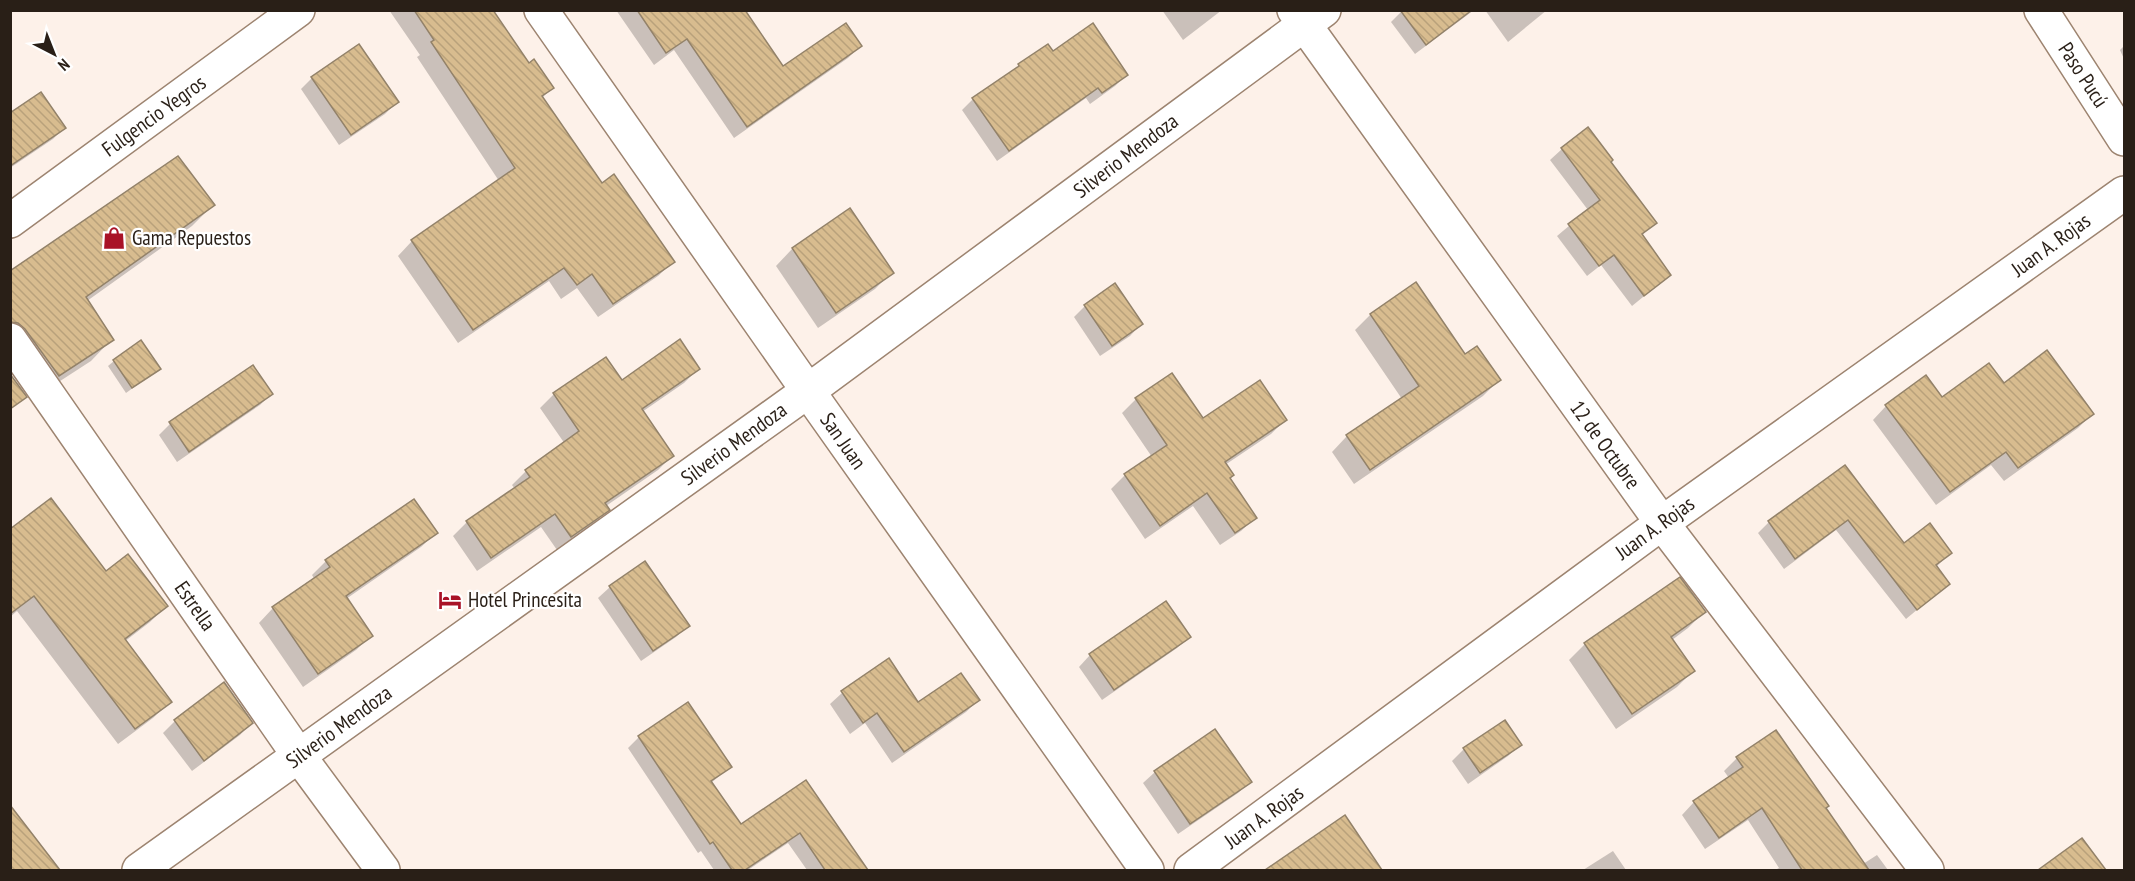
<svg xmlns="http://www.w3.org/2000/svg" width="2135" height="881" viewBox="0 0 2135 881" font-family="'PT Sans Narrow',sans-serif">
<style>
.shadow{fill:#0003}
.building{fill:url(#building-back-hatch);stroke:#938269;stroke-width:1.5}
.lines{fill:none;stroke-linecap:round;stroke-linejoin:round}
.minor-casing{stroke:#9d8470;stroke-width:36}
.minor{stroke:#fff;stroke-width:33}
.labels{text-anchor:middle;stroke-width:4.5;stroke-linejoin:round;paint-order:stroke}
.street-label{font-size:21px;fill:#291f17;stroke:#fff}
.poi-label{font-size:21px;fill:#291f17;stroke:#fff;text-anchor:start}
</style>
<defs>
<pattern id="building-back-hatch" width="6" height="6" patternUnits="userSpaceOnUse" patternTransform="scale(1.5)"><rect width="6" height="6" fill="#d8bc8f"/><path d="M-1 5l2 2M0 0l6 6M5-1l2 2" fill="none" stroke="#b9a17b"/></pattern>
</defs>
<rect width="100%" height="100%" fill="#fdf1e9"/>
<g class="shadow">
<path d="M389,10h103l36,55 24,23 -10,10 59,87 72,77 -15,14 -60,41 -21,-29 -16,11 -12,-18 -91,62 -60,-87 14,-15 87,-60 -82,-124 3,-2z"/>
<path d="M616,10h127l40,58 77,-22 -12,12 -114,80 -60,-88 -20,15z"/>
<path d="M1162,10h60l-39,30z"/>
<path d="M1403,10h71l-59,44 -24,-32z"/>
<path d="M1485,10h62l-39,32z"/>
<path d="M2124,46v13l-4,-9z"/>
<path d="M1053,53l73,22 -11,11 -25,18 -4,-6 -89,63 -35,-51 11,-11 37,-25 9,-8z"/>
<path d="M312,78l85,24 -12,12 -46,31 -38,-56z"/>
<path d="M10,115l54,13 -11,11 -43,29z"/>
<path d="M1562,149l47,13 46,61 -14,13 29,39 -38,31 -31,-41 -14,11 -30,-40 31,-26 -38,-50z"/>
<path d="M213,205l-21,21 -105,75 25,38 -21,22 -54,35 -27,-39v-84z"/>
<path d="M850,210l42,62 -17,17 -57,39 -42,-62 16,-17z"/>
<path d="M1415,284l50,72 34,24 -16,16 -129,88 -22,-32 15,-16 55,-37 -47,-69 15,-15z"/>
<path d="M1085,306l56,18 -11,12 -30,20 -26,-39z"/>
<path d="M114,361l45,8 -33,24 -18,-27z"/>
<path d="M698,369l-14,14 -42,29 30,44 -14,14 -52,36 2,3 -14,14 -37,27 -16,-23 -64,44 -24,-35 14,-14 48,-33 -3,-4 14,-14 39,-27 -25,-36 14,-14z"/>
<path d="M1171,376l31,45 83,-1 -14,14 -46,31 4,13 26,40 -14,13 -21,14 -27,-39 -48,33 -34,-50 14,-14 27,-18 -30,-44 14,-14z"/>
<path d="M2003,385l89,29 -14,14 -74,53 -13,-16 -55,40 -63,-85 13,-14 56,-7z"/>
<path d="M271,394l-11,11 -83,57 -18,-27 11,-11z"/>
<path d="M1844,467l59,78 47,8 -14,14 12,17 -42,35 -70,-89 -52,39 -26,-36 11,-11z"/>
<path d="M10,531l95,42 61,33 -16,16 -26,20 46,60 -17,16 -35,26 -101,-133 -7,6z"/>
<path d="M436,533l-15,14 -75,52 25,37 -15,14 -53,37 -44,-64 14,-15 42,-28 -3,-5 14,-14z"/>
<path d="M1679,579l25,33 -16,16 -16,12 21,31 -16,16 -61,42 -47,-69 16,-16z"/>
<path d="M610,587l78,39 -12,11 -35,24 -43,-63z"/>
<path d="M1189,637l-12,11 -75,52 -23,-33 11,-12z"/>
<path d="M888,661l30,43 60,-4 -12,12 -74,51 -27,-40 -15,11 -20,-30 12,-11z"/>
<path d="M223,684l28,39 -11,12 -48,36 -29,-38 12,-12z"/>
<path d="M688,704l42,63 -19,16 30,43 64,-44 57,82 -7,6h-48l-19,-27 -40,27h-34l-13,-19 -3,2 -70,-105 11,-11z"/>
<path d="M1520,745l-12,11 -40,28 -16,-23 12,-12z"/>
<path d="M1737,758l87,51 39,55 14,-9 11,15h-113l4,-2 -31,-48 -43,29 -23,-34 12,-13 35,-24 -5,-7z"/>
<path d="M1155,772l95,10 -12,11 -60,41 -35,-51z"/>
<path d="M10,808l48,62h-48z"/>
<path d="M1345,817l36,53h-114z"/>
<path d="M2081,840l23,30h-60l10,-10z"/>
<path d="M1613,851l13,19h-43z"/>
</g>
<g class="building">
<path d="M414,10h79l36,53 5,-4 20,29 -12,8 60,87 12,-9 61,88 -62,42 -21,-30 -15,11 -13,-17 -91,62 -62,-90 104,-72 -84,-126 3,-2z"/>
<path d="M637,10h108l38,56 63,-43 16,23 -115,81 -60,-88 -21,14z"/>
<path d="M1400,10h72l-46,35z"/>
<path d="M1093,23l35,52 -26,18 -4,-5 -89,63 -37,-53 47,-32 -1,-2 30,-20 5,7z"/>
<path d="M359,44l40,58 -48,33 -40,-58z"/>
<path d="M41,92l25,36 -56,38v-53z"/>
<path d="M1588,127l25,33 -2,2 46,61 -15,11 29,41 -27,21 -30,-41 -15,11 -31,-42 32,-24 -39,-52z"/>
<path d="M178,156l37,49 -129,92 28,43 -55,36 -34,-47 -7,-6 -8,-1v-51z"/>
<path d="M850,208l44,65 -58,40 -44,-65z"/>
<path d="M1416,282l49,72 12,-8 24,34 -131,90 -24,-35 73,-49 -49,-72z"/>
<path d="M1115,283l28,41 -31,22 -28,-41z"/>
<path d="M680,339l20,30 -58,40 32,47 -69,47 5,7 -39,27 -16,-23 -64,44 -25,-37 64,-44 -5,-7 54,-39 -26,-38 53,-36 16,23z"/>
<path d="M141,340l20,29 -29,19 -19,-28z"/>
<path d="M2047,350l47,64 -76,54 -12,-16 -56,40 -65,-87 41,-30 16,22 47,-34 15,20z"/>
<path d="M253,365l20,29 -84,58 -20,-30z"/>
<path d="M1172,373l31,45 57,-38 27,40 -62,42 9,13 -4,3 27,40 -22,15 -28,-40 -47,33 -36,-52 43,-29 -32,-47z"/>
<path d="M10,374l17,23 -17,12z"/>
<path d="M1845,465l59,78 26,-20 22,30 -16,12 14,19 -33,26 -69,-90 -53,39 -27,-38z"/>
<path d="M51,498l55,73 22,-17 40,52 -43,33 47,63 -37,27 -101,-133 -24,18v-85z"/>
<path d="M414,499l24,34 -92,63 27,40 -55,38 -46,-67 58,-40 -5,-7z"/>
<path d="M645,561l45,65 -37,25 -44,-65z"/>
<path d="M1680,577l26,35 -35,25 24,34 -63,43 -48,-71z"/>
<path d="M1166,601l25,36 -77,53 -25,-36z"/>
<path d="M889,658l29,44 43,-29 19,27 -76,52 -27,-39 -14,10 -22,-32z"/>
<path d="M224,682l29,41 -49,38 -30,-41z"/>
<path d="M688,702l44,65 -21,14 30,43 65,-44 62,90h-43l-25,-37 -55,37h-13l-19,-28 -3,2 -72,-108z"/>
<path d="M1505,720l17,25 -42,28 -17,-25z"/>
<path d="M1215,729l37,53 -62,42 -36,-53z"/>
<path d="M1776,730l53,76 -3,2 43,62h-67l-40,-62 -43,30 -26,-37 50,-34 -7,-10z"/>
<path d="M10,805l50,65h-50z"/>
<path d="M1345,815l37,55h-117z"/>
<path d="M2082,838l24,32h-68z"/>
</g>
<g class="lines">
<g class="minor-casing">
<g id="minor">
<path d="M541,10l267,381 339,479"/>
<path d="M1294,10l368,513 265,347"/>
<path d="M2041,10l83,129"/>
<path d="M10,221l288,-211"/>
<path d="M10,340l289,416 84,114"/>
<path d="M139,870l669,-479 516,-381"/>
<path d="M1191,870l471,-347 462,-330"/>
</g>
</g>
<use href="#minor" class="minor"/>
</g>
<defs>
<g id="shop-bare" transform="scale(1.8)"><path d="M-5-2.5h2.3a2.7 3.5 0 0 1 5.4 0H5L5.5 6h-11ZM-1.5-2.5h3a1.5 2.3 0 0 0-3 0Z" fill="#a91227" stroke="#fff" stroke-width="2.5" paint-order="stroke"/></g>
<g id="hotel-bare" transform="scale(1.8)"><path d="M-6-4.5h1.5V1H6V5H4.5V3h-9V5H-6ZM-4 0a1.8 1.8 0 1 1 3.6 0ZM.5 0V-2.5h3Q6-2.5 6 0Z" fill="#a91227" stroke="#fff" stroke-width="2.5" paint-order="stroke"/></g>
</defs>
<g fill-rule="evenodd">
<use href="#shop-bare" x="114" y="238"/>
<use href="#hotel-bare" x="450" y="600"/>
</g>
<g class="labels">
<g class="street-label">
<text transform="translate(2083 75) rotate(57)" y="7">Paso Pucú</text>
<text transform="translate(154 116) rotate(-36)" y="7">Fulgencio Yegros</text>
<text transform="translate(1126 156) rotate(-37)" y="7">Silverio Mendoza</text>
<text transform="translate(2051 245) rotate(-36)" y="7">Juan A. Rojas</text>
<text transform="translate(843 441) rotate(55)" y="7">San Juan</text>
<text transform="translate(734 444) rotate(-36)" y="7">Silverio Mendoza</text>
<text transform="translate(1605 445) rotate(54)" y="7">12 de Octubre</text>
<text transform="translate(1655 528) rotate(-36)" y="7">Juan A. Rojas</text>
<text transform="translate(195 606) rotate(55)" y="7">Estrella</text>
<text transform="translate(339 727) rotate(-36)" y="7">Silverio Mendoza</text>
<text transform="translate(1264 817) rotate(-36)" y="7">Juan A. Rojas</text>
</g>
<g class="poi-label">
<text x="132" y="245">Gama Repuestos</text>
<text x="468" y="607">Hotel Princesita</text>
</g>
</g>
<rect width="2135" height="881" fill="none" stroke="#291f17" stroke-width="24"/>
<g transform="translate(54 54) rotate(138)" stroke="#ffffff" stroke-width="4.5" paint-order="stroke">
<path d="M0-4.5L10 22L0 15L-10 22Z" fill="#291f17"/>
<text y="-9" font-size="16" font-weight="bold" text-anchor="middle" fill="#291f17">N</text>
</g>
</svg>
